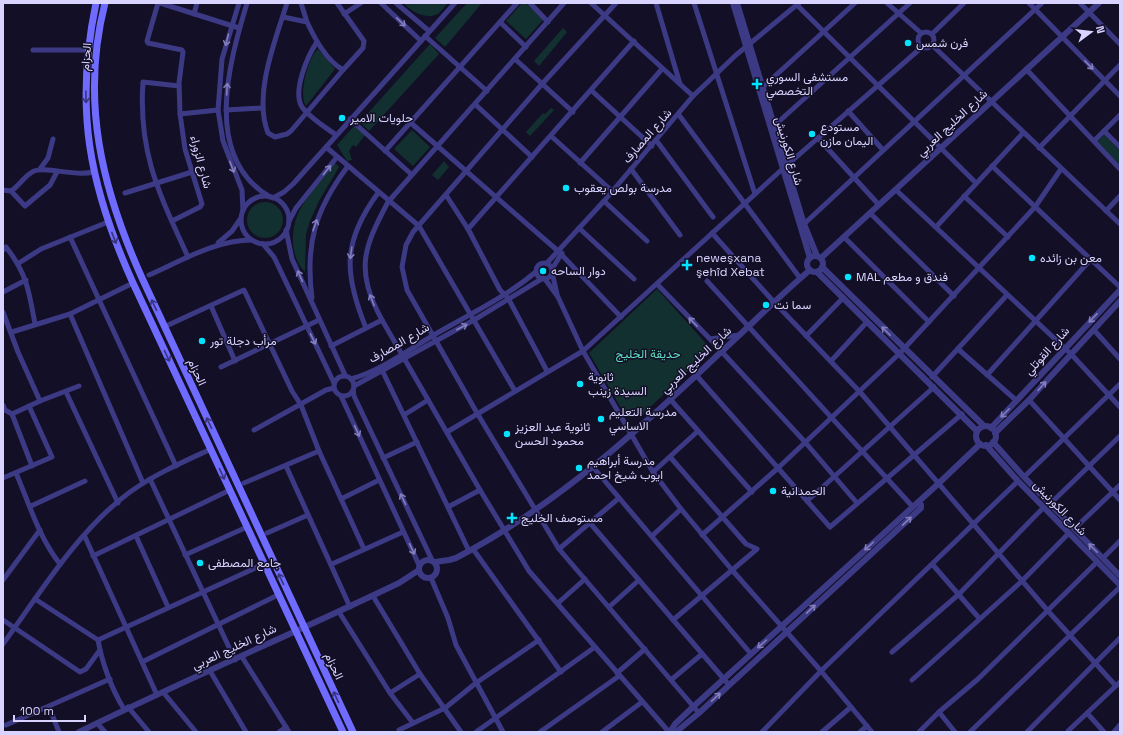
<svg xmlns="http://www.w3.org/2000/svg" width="1123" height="735" viewBox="0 0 1123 735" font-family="'Space Grotesk',Vazirmatn,sans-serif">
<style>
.green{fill:#12302f}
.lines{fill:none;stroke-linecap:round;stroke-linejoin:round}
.minor{stroke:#3d3a85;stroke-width:5}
.tertiary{stroke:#3d3a85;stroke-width:6}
.secondary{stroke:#6f6bff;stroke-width:7}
.oneway{stroke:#837fbc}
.oneway2{stroke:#38347d}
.poi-dot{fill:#00e5ff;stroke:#130f26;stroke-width:1.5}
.labels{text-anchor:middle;stroke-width:3;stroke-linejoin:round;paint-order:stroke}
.poi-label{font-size:12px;fill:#d9d4ff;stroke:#130f26;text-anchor:start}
.street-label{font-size:12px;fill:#d9d4ff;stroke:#130f26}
.park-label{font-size:12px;fill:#5fe0c0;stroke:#130f26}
</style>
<rect width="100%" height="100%" fill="#130f26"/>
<g class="green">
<path d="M404,3h44c-3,3 -6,7 -9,10 -11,8 -28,-1 -35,-10z"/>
<path d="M467,3h15l-37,44 -10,-9z"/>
<path d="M522,3h4l18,16 -18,20 -20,-18z"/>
<path d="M563,28l4,4 -28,34 -5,-5z"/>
<path d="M430,44l9,10 -70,77 -9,-9z"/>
<path d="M318,49l17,20 -29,37c-8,-12 2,-48 12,-57z"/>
<path d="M551,108l3,2 -24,26 -4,-4 17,-19 2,1z"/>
<path d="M355,125l10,10 -9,12 -3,-2 -4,6 3,9 -5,1 -10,-16z"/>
<path d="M412,130l18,17 -17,19 -19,-17z"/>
<path d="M1104,135l16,16v14l-23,-23z"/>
<path d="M444,161l5,6 -11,13 -6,-5z"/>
<path d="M335,163l4,4 -20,34 -9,20 -4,13 -1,38c-16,-15 -15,-47 -3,-66 9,-15 23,-29 33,-43z"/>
<circle cx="265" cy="220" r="18"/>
<path d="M657,289l54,60 -69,66 -18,-2 -35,-60z"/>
</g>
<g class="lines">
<g class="minor">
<path d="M158,3l-11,38 1,2 34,7 1,2 -4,31 1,31 5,35 17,55 -2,3 -28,14"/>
<path d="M160,3l79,25"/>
<path d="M239,3l-17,56 -4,51 5,31 19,49 1,21"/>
<path d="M247,3c-18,60 -45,154 23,194"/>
<path d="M287,3c-12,38 -34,92 -19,130l7,4 12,-3 4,-3 52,-61"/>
<path d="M301,3l6,19"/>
<path d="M381,3l40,38"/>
<path d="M396,3l33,28"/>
<path d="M530,3l18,19"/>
<path d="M564,3l-176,199c-25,47 -33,68 -6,118l98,170 49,81 140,161"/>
<path d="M591,3l102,93"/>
<path d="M616,3l-74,81 -129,148 -7,13 -4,22 5,23 70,123 82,136 140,164"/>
<path d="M656,3l24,81"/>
<path d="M694,3l61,191"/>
<path d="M887,3l34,30"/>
<path d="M1029,3l91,93"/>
<path d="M1080,3l40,41"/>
<path d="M797,5l179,178"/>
<path d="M194,14l3,-11"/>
<path d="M344,14l17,-11"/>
<path d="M283,17l24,5c8,17 19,38 36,48l20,-22 1,-7 -27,-38"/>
<path d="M500,22l26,25"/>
<circle cx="926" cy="40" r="8"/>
<path d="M932,34l32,-31"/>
<path d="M425,36l62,55"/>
<path d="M317,42c-9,13 -25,49 -15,65 8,11 23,20 34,28"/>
<path d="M932,45l188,179"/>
<path d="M33,50h55"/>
<path d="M515,59l58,53"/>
<path d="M1026,69l94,100"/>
<path d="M179,86l-36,-4c-5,72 17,113 45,175"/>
<path d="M763,87l92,-84"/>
<path d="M592,91l60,55"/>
<path d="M476,105l56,52"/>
<path d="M226,110l36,-2"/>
<path d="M848,111l35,39"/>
<path d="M180,114l38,-4"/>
<path d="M679,115l121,163"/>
<path d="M350,119l61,55"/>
<path d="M411,123l147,128 63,66"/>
<path d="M775,125l135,-122"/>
<path d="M1104,131l16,16"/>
<path d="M551,136l61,55"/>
<path d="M818,138l61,67"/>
<path d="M656,140l57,77"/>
<path d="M1094,141l26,-26"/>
<path d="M326,147l93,79 96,165"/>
<path d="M1039,148l81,-83"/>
<path d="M385,151l132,-148"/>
<path d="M580,163l82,-94"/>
<path d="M992,166l128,121"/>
<path d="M40,169l8,-11 5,-19"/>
<path d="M631,169l49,66"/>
<path d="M3,190l8,1c8,-5 14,-16 23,-20 12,-5 41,6 59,1"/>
<path d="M896,190l175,164 49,53"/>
<path d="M11,191l14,15 25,-21 7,-13"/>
<path d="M125,193l67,-21"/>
<path d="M446,195l22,34 32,61 8,8 39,73"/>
<path d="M964,196l44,41"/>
<circle cx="265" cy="220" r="24"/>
<path d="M273,198l11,-6 9,-8 162,-181"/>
<path d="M604,201l43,40"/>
<path d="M1106,211l14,-15"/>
<path d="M870,213l84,83"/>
<path d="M289,221l7,-13 41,-51"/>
<path d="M804,224l238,-221"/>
<path d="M936,227l87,-94"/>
<path d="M579,228l55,51"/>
<path d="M468,229l166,-188"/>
<path d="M286,230l6,29 53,116"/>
<path d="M712,233l61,68 87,91 188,219 68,75"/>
<path d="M70,237l106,229"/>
<path d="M844,237l85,85"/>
<path d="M218,243l14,-12 9,-13"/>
<path d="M263,244l11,13 60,126"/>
<path d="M3,250l3,-3c21,27 23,44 29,77"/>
<path d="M19,263l22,-14 67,-27"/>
<path d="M547,263l57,-62 89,-105 43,-41 63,-52"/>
<circle cx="544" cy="271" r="8"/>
<path d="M552,269l10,-16"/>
<path d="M552,272l5,22"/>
<path d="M149,275c32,-14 66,-35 103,-35"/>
<path d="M545,279l13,18 25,54 70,121 28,37 51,61 89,101 51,61"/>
<path d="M707,281l206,226"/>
<path d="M657,284l53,55 29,-4"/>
<path d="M3,292l23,-12"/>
<path d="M312,298c-7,-54 3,-88 36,-132"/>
<path d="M211,306l24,55"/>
<path d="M3,312l15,40 22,49"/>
<path d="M70,314l73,169"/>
<path d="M164,327l80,-37 48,101 9,14 18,46 45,98"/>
<path d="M366,328c-22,-54 -24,-86 12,-135"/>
<path d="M1094,330l26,29"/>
<path d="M12,332l58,-18 63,-31"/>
<path d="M806,336l37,-38"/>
<path d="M710,339l95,103 52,61"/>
<path d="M331,346l51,-26"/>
<path d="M958,349l59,52"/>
<path d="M831,361l36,-39"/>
<path d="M221,367l98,-47"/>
<path d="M382,370l87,181"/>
<path d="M696,375l134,152 132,-113"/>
<path d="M987,375l104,-116"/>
<circle cx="344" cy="386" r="10"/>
<path d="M932,377l75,-82"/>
<path d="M351,379c29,-8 56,-28 81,-43 36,-21 73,-38 105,-65"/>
<path d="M354,386l120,-66 69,-42"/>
<path d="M353,390l1,6 78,164"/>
<path d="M66,392l52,111"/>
<path d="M341,396l78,169"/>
<path d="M670,399l82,93"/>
<path d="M1029,400l91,100"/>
<path d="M3,405l2,5 7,4"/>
<path d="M404,415l24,-15"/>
<path d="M254,430l72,-40 8,-2"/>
<path d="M447,432l136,-81 195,-178 144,-126"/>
<path d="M383,458l34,-16"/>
<path d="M671,458l75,86 11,5 -84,71"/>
<path d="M32,466l-20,-52 28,-13 39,-15"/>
<path d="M286,466l64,141"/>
<path d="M593,467l158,187"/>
<path d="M653,472l45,-41"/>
<path d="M16,473c13,30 23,65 44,91"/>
<path d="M1024,477l96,-93"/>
<path d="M3,478l49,-21 -23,-51"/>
<path d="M150,479l85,181"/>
<path d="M244,483l75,-32"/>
<path d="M341,499l38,-19"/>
<path d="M807,501l127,-114"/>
<path d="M1050,504l70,-68"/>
<path d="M31,506l54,-25"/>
<path d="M448,507l32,-17"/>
<path d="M590,523l139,162"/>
<path d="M1074,529l46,-44"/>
<path d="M267,533l41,-18"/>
<path d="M702,535l76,-67 122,-115 135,-146 26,-38"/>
<path d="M136,536l32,71"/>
<path d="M652,536l29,-27"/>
<path d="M85,537l72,158"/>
<path d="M473,549l88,123"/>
<path d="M559,549l60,-51"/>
<path d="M185,555l62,-28"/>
<path d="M93,556l137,-66"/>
<path d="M1103,558l17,-17"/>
<path d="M332,564l71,-32"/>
<path d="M933,565l46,53"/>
<path d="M431,578l17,40 8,27 47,87"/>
<path d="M3,580l37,-50"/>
<path d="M373,596l47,78 41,58"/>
<path d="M35,599l63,41"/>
<path d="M558,603l27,-24"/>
<path d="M609,607l30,-27"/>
<path d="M339,612l51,81 23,30"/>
<path d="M3,620l77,52 6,-3 14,-19"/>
<path d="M3,644c37,-51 76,-115 127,-152 25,-18 53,-30 81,-43"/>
<path d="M892,652l66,-57 86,-88"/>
<path d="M242,657l47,75"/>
<path d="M142,662l136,-67"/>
<path d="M210,671l36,61"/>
<path d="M617,673l28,-24"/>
<path d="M671,680l31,-26"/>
<path d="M912,680l110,-99 47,-48"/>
<path d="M163,692l33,40"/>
<path d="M390,693l30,-19"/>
<path d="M49,707l10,25"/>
<path d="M128,707l21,25"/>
<path d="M124,709c-12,-19 -22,-46 -26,-69l166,-76"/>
<path d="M939,712l16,20"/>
<path d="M1087,713l17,19"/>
<path d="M97,723l8,9"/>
<path d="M6,725l104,-46"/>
<path d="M399,730l46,-22 31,-25 63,-43"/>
<path d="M1068,731l52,-49"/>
<path d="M279,732l7,-5"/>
<path d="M476,732l119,-85"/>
<path d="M540,732l79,-56"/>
<path d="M602,732l40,-30"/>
<path d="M762,732l59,-61 197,-190"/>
<path d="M822,732l29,-25"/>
<path d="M860,732l7,-6"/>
<path d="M919,732l20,-20 39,-33 119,-117"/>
<path d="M970,732l150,-145"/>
<path d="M1027,732l93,-94"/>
<path d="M1114,732l6,-7"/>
</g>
<g class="tertiary">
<path d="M733,3l77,255"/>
<path d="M737,3l67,221 13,32"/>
<circle cx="815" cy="264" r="8"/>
<path d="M821,258l278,-255"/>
<path d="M822,267l162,159"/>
<path d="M817,272l160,159"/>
<circle cx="986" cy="436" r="10"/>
<path d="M991,428l129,-138"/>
<path d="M995,433l34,-33 91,-99"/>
<path d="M993,442l31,35 96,99"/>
<path d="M986,445l32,36 102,104"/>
<circle cx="428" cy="569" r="9"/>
<path d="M435,562l14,-2 7,-2c100,-52 184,-129 265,-206 30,-27 58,-56 89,-82"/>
<path d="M79,732c105,-52 214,-98 320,-149l20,-13"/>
<path d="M670,732l5,-8 19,-18 244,-222 42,-40"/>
<path d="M676,732l23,-19 222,-205v-3l-2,-3"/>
</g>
<g class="secondary">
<path d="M96,3c-22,105 -7,183 37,280l210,449"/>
<path d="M105,3c-25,98 -3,186 37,275l211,454"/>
</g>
</g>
<defs><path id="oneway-shaft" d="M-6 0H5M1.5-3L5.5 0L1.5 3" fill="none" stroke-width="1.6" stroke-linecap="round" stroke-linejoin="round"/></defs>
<g class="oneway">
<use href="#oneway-shaft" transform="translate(401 22) rotate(44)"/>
<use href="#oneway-shaft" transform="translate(227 40) rotate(104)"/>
<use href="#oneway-shaft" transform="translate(1089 65) rotate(46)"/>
<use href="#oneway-shaft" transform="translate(227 89) rotate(-87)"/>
<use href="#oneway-shaft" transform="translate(232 167) rotate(69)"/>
<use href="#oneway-shaft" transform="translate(327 170) rotate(-51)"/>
<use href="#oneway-shaft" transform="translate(315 225) rotate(-71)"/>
<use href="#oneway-shaft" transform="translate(351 253) rotate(98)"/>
<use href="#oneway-shaft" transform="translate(300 276) rotate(-114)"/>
<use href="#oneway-shaft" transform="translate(372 300) rotate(-111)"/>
<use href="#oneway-shaft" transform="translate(1093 318) rotate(133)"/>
<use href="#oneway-shaft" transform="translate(693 322) rotate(-134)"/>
<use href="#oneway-shaft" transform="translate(462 327) rotate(-27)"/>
<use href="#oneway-shaft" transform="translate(886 331) rotate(-135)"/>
<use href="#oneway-shaft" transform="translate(313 339) rotate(64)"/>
<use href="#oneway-shaft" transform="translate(1042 386) rotate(-48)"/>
<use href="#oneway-shaft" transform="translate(1005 413) rotate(135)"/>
<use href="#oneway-shaft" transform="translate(357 431) rotate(66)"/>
<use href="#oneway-shaft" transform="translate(403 499) rotate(-115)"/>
<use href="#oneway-shaft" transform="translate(907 521) rotate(-43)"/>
<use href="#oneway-shaft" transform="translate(869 546) rotate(138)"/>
<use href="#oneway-shaft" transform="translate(1093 548) rotate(-135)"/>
<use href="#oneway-shaft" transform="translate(412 549) rotate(64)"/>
<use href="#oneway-shaft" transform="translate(811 609) rotate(-43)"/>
<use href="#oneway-shaft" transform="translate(762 644) rotate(138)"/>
<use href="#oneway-shaft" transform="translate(716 697) rotate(-43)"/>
</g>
<g class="oneway2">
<use href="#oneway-shaft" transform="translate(86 97) rotate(89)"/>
<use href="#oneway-shaft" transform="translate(114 238) rotate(69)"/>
<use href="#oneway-shaft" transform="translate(154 305) rotate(-115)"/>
<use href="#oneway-shaft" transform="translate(167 356) rotate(65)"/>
<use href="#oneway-shaft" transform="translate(209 423) rotate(-115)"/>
<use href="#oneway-shaft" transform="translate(222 474) rotate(65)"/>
<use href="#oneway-shaft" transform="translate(281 579) rotate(-115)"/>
<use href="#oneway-shaft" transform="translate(336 697) rotate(-115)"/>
</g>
<g class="poi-dot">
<circle cx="908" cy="43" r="4"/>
<path d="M755 78h4v4h4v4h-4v4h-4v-4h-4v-4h4z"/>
<circle cx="342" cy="118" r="4"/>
<circle cx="812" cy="134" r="4"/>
<circle cx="566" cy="188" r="4"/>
<circle cx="1032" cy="258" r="4"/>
<path d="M685 259h4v4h4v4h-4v4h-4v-4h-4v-4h4z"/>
<circle cx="543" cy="271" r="4"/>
<circle cx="848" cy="277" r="4"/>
<circle cx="766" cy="305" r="4"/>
<circle cx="202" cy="341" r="4"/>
<circle cx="580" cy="384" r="4"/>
<circle cx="601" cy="419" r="4"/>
<circle cx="507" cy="434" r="4"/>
<circle cx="579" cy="468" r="4"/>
<circle cx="773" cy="491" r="4"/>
<path d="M510 512h4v4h4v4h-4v4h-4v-4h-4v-4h4z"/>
<circle cx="200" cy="563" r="4"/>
</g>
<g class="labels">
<g class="poi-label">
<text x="916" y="47">فرن شمس</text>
<text x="766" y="81">مستشفى السوري<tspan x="766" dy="14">التخصصي</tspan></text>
<text x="350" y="122">حلويات الامير</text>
<text x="820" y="131">مستودع<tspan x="820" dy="14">اليمان مازن</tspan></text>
<text x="574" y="192">مدرسة بولص يعقوب</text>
<text x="696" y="262">neweşxana<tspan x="696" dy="14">şehîd Xebat</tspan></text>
<text x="1040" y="262">معن بن زائده</text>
<text x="551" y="275">دوار الساحه</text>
<text x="856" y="281">MAL فندق و مطعم</text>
<text x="774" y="309">سما نت</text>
<text x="210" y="345">مرأب دجلة تور</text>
<text x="588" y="381">ثانوية<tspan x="588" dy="14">السيدة زينب</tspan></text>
<text x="609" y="416">مدرسة التعليم<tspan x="609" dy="14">الاساسي</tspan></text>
<text x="515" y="431">ثانوية عبد العزيز<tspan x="515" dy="14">محمود الحسن</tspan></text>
<text x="587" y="465">مدرسة أبراهيم<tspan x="587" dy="14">ايوب شيخ احمد</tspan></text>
<text x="781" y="495">الحمدانية</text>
<text x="521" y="522">مستوصف الخليج</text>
<text x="208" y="567">جامع المصطفى</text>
</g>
<g class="street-label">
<text transform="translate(86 57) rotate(-85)" y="4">الحزام</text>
<text transform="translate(952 123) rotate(-43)" y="4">شارع الخليج العربي</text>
<text transform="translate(647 136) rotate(-49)" y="4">شارع المصارف</text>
<text transform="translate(789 151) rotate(73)" y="4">شارع الكورنيش</text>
<text transform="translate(201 162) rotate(75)" y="4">شارع الزوراء</text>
<text transform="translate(399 343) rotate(-30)" y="4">شارع المصارف</text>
<text transform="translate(1047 351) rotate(-48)" y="4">شارع القوتلي</text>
<text transform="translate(696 360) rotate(-43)" y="4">شارع الخليج العربي</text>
<text transform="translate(197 372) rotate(65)" y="4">الحزام</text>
<text transform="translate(1060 508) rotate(46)" y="4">شارع الكورنيش</text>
<text transform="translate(234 647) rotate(-25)" y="4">شارع الخليج العربي</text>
<text transform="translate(334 666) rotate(65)" y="4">الحزام</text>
</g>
<g class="park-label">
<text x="648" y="358">حديقة الخليج</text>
</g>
</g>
<rect width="1123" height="735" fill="none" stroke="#d9d4ff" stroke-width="8"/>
<g transform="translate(1091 32) rotate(75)" stroke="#130f26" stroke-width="3" paint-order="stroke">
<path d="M0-3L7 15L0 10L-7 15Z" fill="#d9d4ff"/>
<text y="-6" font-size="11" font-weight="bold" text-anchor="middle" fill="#d9d4ff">N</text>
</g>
<path d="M14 715v6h71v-6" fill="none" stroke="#d9d4ff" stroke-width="2"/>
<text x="20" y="715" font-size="12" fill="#d9d4ff" stroke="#130f26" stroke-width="3" paint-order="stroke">100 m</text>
</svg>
